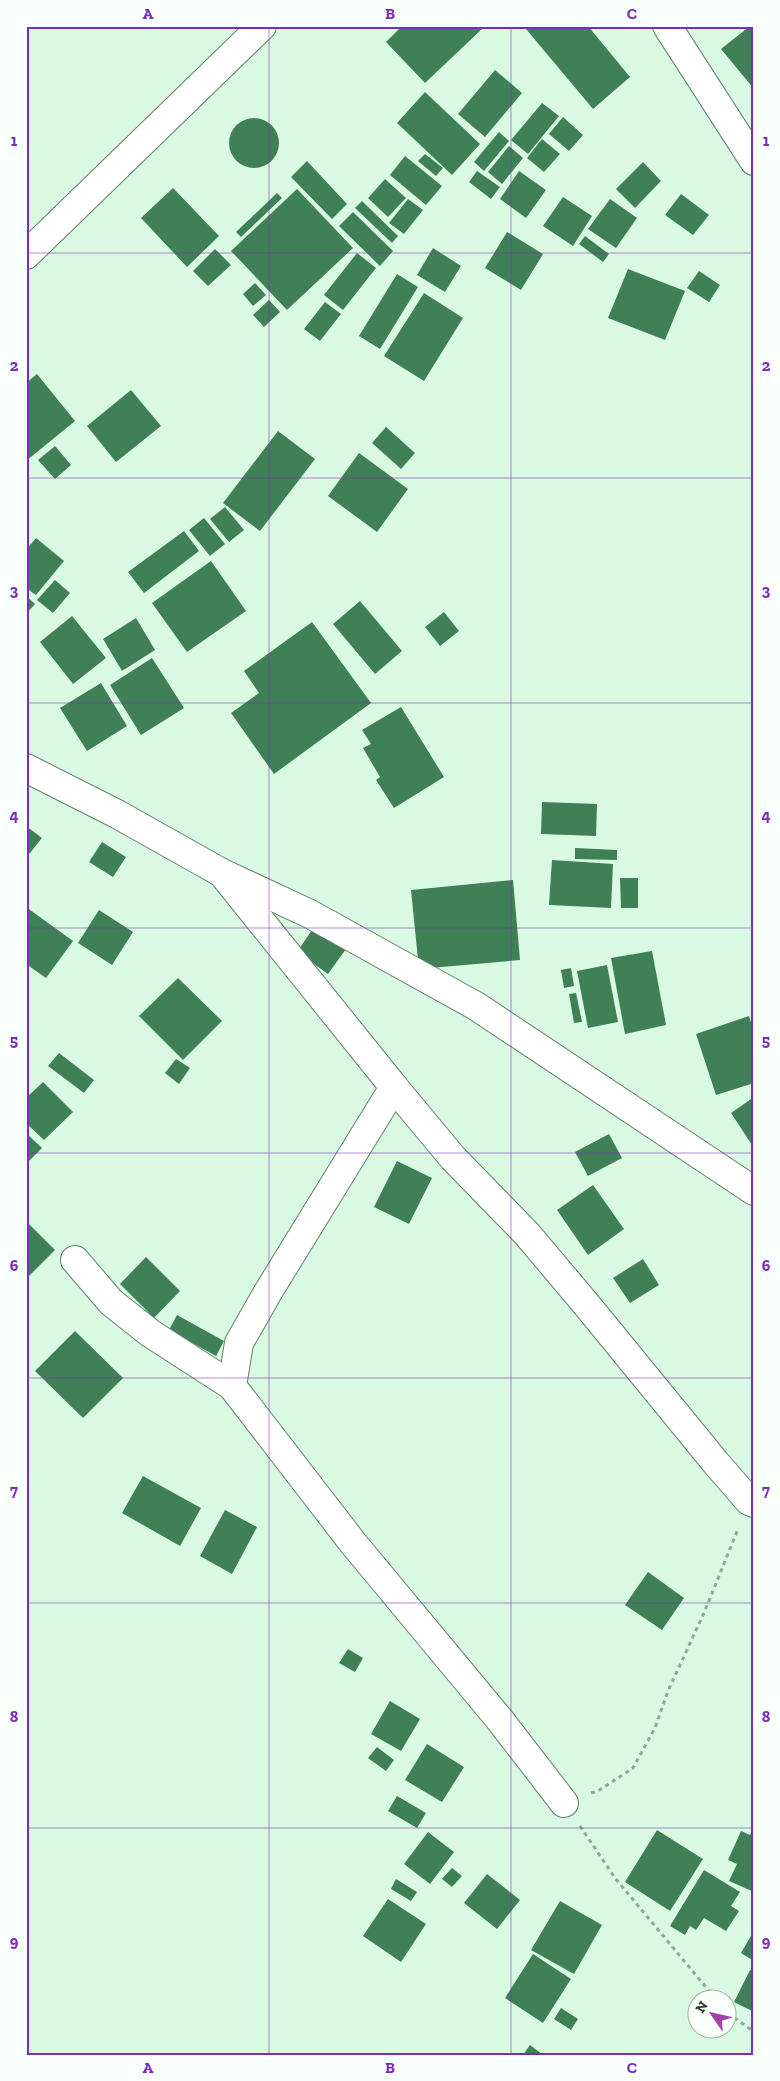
<svg xmlns="http://www.w3.org/2000/svg" width="780" height="2081" viewBox="0 0 780 2081" font-family="'Zilla Slab',serif">
<style>
.building{fill:#3f8056}
.lines{fill:none;stroke-linecap:round;stroke-linejoin:round}
.minor-casing{stroke:#63816c;stroke-width:30}
.secondary-casing{stroke:#63816c;stroke-width:30}
.path{stroke:#91a998;stroke-width:3;stroke-dasharray:4 4;stroke-linecap:butt}
.minor{stroke:#fff;stroke-width:28}
.secondary{stroke:#fff;stroke-width:28}
.grid{fill:none;stroke:#7b2cbf;stroke-width:1;stroke-opacity:0.55}
.neatline{fill:none;stroke:#7b2cbf;stroke-width:2}
.grid-label{font-size:16px;text-anchor:middle;font-weight:bold;fill:#7b2cbf}
</style>
<rect width="100%" height="100%" fill="#d9f9e2"/>
<g class="building">
<path d="M402,26h79l2,2 -58,55 -39,-41z"/>
<path d="M529,26h59l42,51 -37,32 -67,-80z"/>
<path d="M750,26h4v63l-33,-40z"/>
<path d="M495,70l27,23 -37,44 -27,-23z"/>
<path d="M425,92l55,52 -28,31 -55,-52z"/>
<path d="M542,103l17,13 -31,38 -17,-14z"/>
<path d="M563,117l20,18 -14,16 -20,-17z"/>
<circle cx="254" cy="143" r="25"/>
<path d="M499,132l10,9 -25,30 -10,-9z"/>
<path d="M542,139l18,15 -16,18 -17,-14z"/>
<path d="M509,146l14,12 -21,26 -14,-12z"/>
<path d="M425,154l18,14 -7,8 -18,-15z"/>
<path d="M405,156l37,30 -16,19 -36,-30z"/>
<path d="M307,161l40,43 -15,15 -41,-42z"/>
<path d="M643,162l18,19 -26,27 -19,-19z"/>
<path d="M477,171l23,16 -9,12 -22,-17z"/>
<path d="M519,171l27,19 -20,28 -26,-19z"/>
<path d="M385,179l21,19 -18,19 -20,-19z"/>
<path d="M173,188l46,48 -32,31 -46,-49z"/>
<path d="M297,189l56,59 -66,62 -56,-59z"/>
<path d="M277,193l5,5 -41,39 -5,-5z"/>
<path d="M681,194l28,21 -16,20 -28,-20z"/>
<path d="M563,197l29,19 -19,30 -30,-20z"/>
<path d="M408,199l15,11 -19,24 -15,-11z"/>
<path d="M610,199l27,19 -21,30 -28,-19z"/>
<path d="M362,201l36,35 -6,7 -37,-35z"/>
<path d="M353,212l40,39 -13,15 -41,-40z"/>
<path d="M507,232l36,22 -22,36 -36,-22z"/>
<path d="M585,236l24,18 -6,8 -24,-18z"/>
<path d="M433,248l28,18 -16,26 -28,-17z"/>
<path d="M215,249l16,16 -23,21 -15,-15z"/>
<path d="M357,253l19,15 -33,42 -19,-15z"/>
<path d="M628,269l57,22 -20,49 -57,-22z"/>
<path d="M699,271l21,14 -11,17 -22,-14z"/>
<path d="M397,274l21,13 -38,62 -21,-13z"/>
<path d="M255,283l11,12 -13,11 -10,-12z"/>
<path d="M424,293l39,25 -39,63 -40,-25z"/>
<path d="M269,300l11,12 -16,15 -11,-12z"/>
<path d="M325,302l16,12 -21,27 -16,-12z"/>
<path d="M37,374l38,47 -49,40v-78z"/>
<path d="M131,390l30,36 -45,36 -29,-36z"/>
<path d="M386,427l29,26 -14,16 -29,-26z"/>
<path d="M278,431l37,28 -55,72 -37,-28z"/>
<path d="M55,446l16,19 -16,14 -17,-19z"/>
<path d="M359,453l49,36 -31,43 -49,-36z"/>
<path d="M225,507l19,23 -15,12 -19,-23z"/>
<path d="M204,518l21,26 -15,12 -21,-26z"/>
<path d="M184,531l15,20 -55,42 -16,-21z"/>
<path d="M36,538l28,23 -28,34 -10,-7v-38z"/>
<path d="M211,561l35,50 -59,41 -35,-49z"/>
<path d="M55,580l15,13 -17,20 -16,-13z"/>
<path d="M26,596l9,8 -9,10z"/>
<path d="M360,601l42,50 -27,23 -42,-50z"/>
<path d="M444,612l15,19 -19,15 -15,-19z"/>
<path d="M72,616l34,42 -33,26 -33,-42z"/>
<path d="M136,618l19,32 -33,21 -19,-32z"/>
<path d="M312,622l59,81 -97,71 -43,-61 28,-20 -15,-22z"/>
<path d="M152,658l32,50 -43,27 -31,-50z"/>
<path d="M101,683l26,43 -40,25 -27,-43z"/>
<path d="M401,707l43,70 -50,31 -18,-28 4,-3 -17,-29 8,-4 -9,-14z"/>
<path d="M542,802l55,2 -1,32 -55,-2z"/>
<path d="M26,826l16,12 -16,20z"/>
<path d="M102,842l24,15 -13,20 -24,-15z"/>
<path d="M575,848l42,2v10l-42,-1z"/>
<path d="M552,860l61,4 -2,44 -62,-3z"/>
<path d="M620,878h18v30h-17z"/>
<path d="M513,880l7,80 -101,9 -8,-79z"/>
<path d="M26,907l47,34 -27,37 -20,-14z"/>
<path d="M99,910l34,22 -21,33 -34,-22z"/>
<path d="M314,927l32,22 -18,25 -31,-22z"/>
<path d="M652,951l14,74 -41,9 -14,-76z"/>
<path d="M607,965l11,57 -30,6 -11,-57z"/>
<path d="M571,968l3,18 -10,2 -3,-18z"/>
<path d="M178,978l44,43 -39,39 -44,-44z"/>
<path d="M576,993l6,29 -8,1 -5,-29z"/>
<path d="M749,1016l5,16v51l-38,12 -20,-61z"/>
<path d="M59,1053l35,27 -10,13 -36,-27z"/>
<path d="M176,1059l14,9 -11,16 -14,-11z"/>
<path d="M43,1082l30,30 -29,28 -18,-17v-25z"/>
<path d="M754,1097v51l-23,-35z"/>
<path d="M26,1133l16,15 -16,16z"/>
<path d="M609,1134l13,24 -34,18 -13,-24z"/>
<path d="M397,1161l35,17 -23,46 -35,-17z"/>
<path d="M593,1185l31,44 -36,26 -31,-45z"/>
<path d="M26,1221l29,29 -29,29z"/>
<path d="M146,1257l34,34 -26,27 -34,-34z"/>
<path d="M643,1259l16,26 -29,18 -17,-25z"/>
<path d="M177,1315l47,26 -8,15 -47,-26z"/>
<path d="M75,1331l48,47 -40,40 -48,-47z"/>
<path d="M143,1476l58,32 -21,38 -58,-33z"/>
<path d="M225,1510l32,17 -25,47 -32,-18z"/>
<path d="M648,1572l36,26 -22,32 -37,-25z"/>
<path d="M348,1649l15,9 -8,14 -16,-9z"/>
<path d="M390,1701l30,18 -19,32 -30,-17z"/>
<path d="M427,1744l37,23 -22,35 -37,-22z"/>
<path d="M377,1747l17,13 -8,11 -18,-13z"/>
<path d="M397,1796l29,17 -9,15 -29,-17z"/>
<path d="M754,1826v66l-25,-11 8,-17 -9,-4 13,-29 9,4z"/>
<path d="M657,1830l46,29 -33,52 -45,-29z"/>
<path d="M428,1832l26,20 -24,32 -26,-20z"/>
<path d="M452,1868l10,8 -10,11 -10,-8z"/>
<path d="M704,1870l36,22 -9,14 8,5 -13,20 -22,-13 -8,12 -6,-4 -5,9 -15,-9z"/>
<path d="M487,1874l33,26 -23,29 -33,-26z"/>
<path d="M396,1879l21,13 -6,9 -20,-12z"/>
<path d="M388,1899l38,25 -25,38 -38,-26z"/>
<path d="M560,1901l42,24 -28,49 -43,-24z"/>
<path d="M752,1934l2,1v26l-13,-8z"/>
<path d="M533,1954l38,25 -28,44 -38,-25z"/>
<path d="M750,1970l4,2v40l-20,-10z"/>
<path d="M561,2008l17,11 -7,11 -17,-11z"/>
<path d="M530,2045l13,10h-20z"/>
</g>
<g class="lines">
<g class="minor-casing">
<g id="minor">
<path d="M667,26l87,135"/>
<path d="M26,768l91,46 105,59 88,41 166,92 278,185"/>
<path d="M222,873l172,214 -126,205 -29,51 -7,43 121,157 147,177 64,83"/>
<path d="M394,1087l59,71 74,76 59,70 130,159 33,38 5,2"/>
<path d="M75,1260l36,42 39,31 82,53"/>
</g>
</g>
<g class="secondary-casing">
<path id="secondary" d="M26,255l236,-229"/>
</g>
<g class="path">
<path d="M591,1793l7,-2 35,-23 22,-40 13,-37 36,-78 34,-84"/>
<path d="M580,1826l35,52 100,120"/>
<path d="M728,2013l26,19"/>
</g>
<use href="#minor" class="minor"/>
<use href="#secondary" class="secondary"/>
</g>
<path class="grid" d="M269,26v2029M511,26v2029M26,253h728M26,478h728M26,703h728M26,928h728M26,1153h728M26,1378h728M26,1603h728M26,1828h728"/>
<rect width="780" height="2081" fill="none" stroke="#f9fffa" stroke-width="55"/>
<g transform="translate(712 2014) rotate(304)"><circle r="24" fill="#f9fffa" stroke="#a7b0a9"/>
<path d="M0-4L9 19L0 12L-9 19Z" fill="#a040a9"/>
<text y="-8" font-size="14" font-weight="bold" text-anchor="middle" fill="#2d3930">N</text>
</g>
<rect x="28" y="28" width="724" height="2026" class="neatline"/>
<g class="grid-label">
<text x="148" y="19">A</text>
<text x="390" y="19">B</text>
<text x="632" y="19">C</text>
<text x="14" y="146">1</text>
<text x="766" y="146">1</text>
<text x="14" y="371">2</text>
<text x="766" y="371">2</text>
<text x="14" y="596">3</text>
<text x="766" y="596">3</text>
<text x="14" y="821">4</text>
<text x="766" y="821">4</text>
<text x="14" y="1046">5</text>
<text x="766" y="1046">5</text>
<text x="14" y="1271">6</text>
<text x="766" y="1271">6</text>
<text x="14" y="1496">7</text>
<text x="766" y="1496">7</text>
<text x="14" y="1722">8</text>
<text x="766" y="1722">8</text>
<text x="14" y="1947">9</text>
<text x="766" y="1947">9</text>
<text x="148" y="2073">A</text>
<text x="390" y="2073">B</text>
<text x="632" y="2073">C</text>
</g>
</svg>
